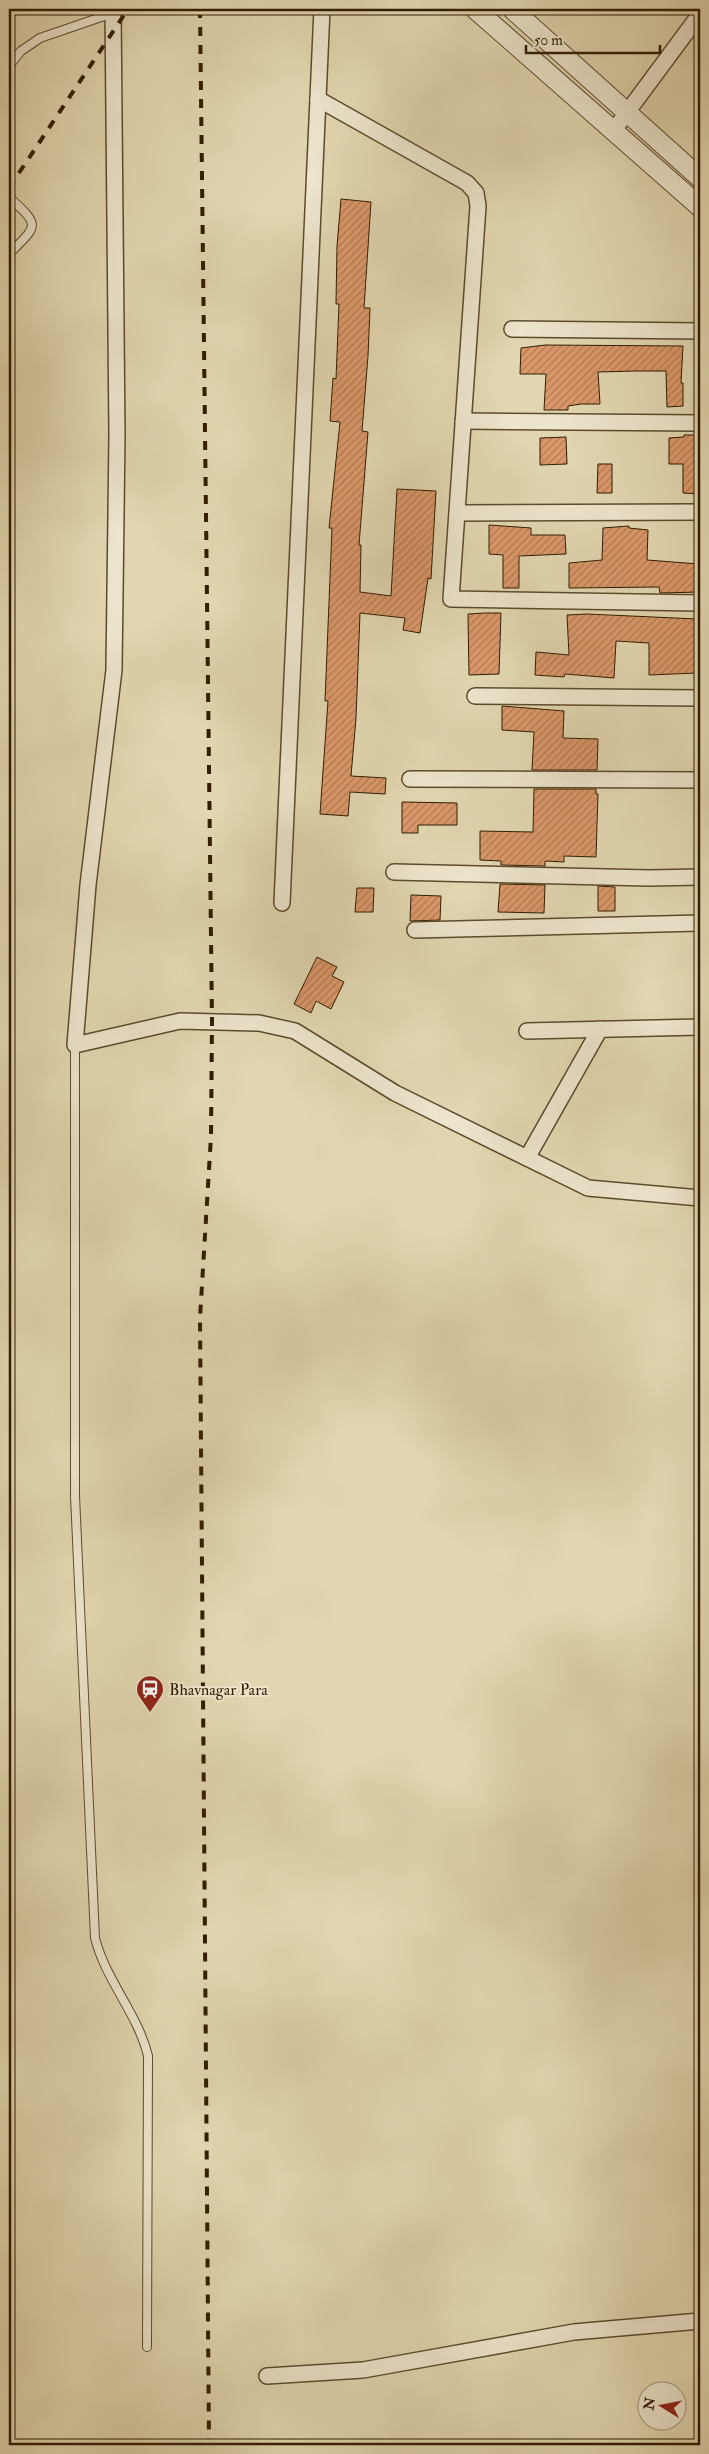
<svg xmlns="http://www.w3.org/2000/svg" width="709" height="2454" viewBox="0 0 709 2454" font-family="'IM FELL Double Pica',serif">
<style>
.building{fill:url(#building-hatch);stroke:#311d00}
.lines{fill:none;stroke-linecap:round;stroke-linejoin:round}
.service-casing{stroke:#5d4b2c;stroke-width:10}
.minor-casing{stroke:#5d4b2c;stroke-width:18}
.tertiary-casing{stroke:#5d4b2c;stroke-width:21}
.service{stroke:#ece4cc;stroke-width:8}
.minor{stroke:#ece4cc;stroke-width:15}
.tertiary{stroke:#ece4cc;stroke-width:19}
.rail{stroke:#311d00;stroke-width:4;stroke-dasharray:9 9;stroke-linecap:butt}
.labels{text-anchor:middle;stroke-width:4;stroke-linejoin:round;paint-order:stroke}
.poi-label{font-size:16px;fill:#311d00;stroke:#ece4cc;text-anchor:start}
</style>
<defs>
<pattern id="building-hatch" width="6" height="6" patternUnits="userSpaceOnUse" patternTransform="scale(1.25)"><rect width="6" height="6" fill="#db986a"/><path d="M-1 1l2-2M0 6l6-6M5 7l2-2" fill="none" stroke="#b27b55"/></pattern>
</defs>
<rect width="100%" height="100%" fill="#e1d6b0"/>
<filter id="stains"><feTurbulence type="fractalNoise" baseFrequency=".004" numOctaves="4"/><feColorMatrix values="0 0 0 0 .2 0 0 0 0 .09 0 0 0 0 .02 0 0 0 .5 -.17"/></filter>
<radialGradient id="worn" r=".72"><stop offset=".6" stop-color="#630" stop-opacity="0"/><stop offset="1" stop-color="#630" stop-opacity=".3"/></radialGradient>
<g class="building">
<path d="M341,199l30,3 -7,106h6l-2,48 -6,75 6,1 -9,113h2l-1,47 31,4 6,-107 39,2 -5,88 -3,-1 -8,55 -17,-3 2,-12 -45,-5 -4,105 -5,58 35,2 -1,16 -35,-2 -2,24 -28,-2 8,-113h-3l7,-173h-3l11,-106 -10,-1 3,-43 3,1 3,-75h-3l1,-58z"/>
<path d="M545,345l138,1 -2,37h2v23l-16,1 -1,-36h-31l-37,1 2,32h-19l-13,2v4h-24l2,-36h-26l1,-26z"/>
<path d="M684,435h11l5,59 -17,-1v-29h-14v-26l15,-1z"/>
<path d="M566,437l1,27 -27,1v-27z"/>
<path d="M598,464h14v29h-15z"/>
<path d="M489,525l42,3v7h34l1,19 -47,2v32h-16v-33l-14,-1z"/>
<path d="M629,526v2l19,2 -1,30 52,4 1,28 -40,1 -1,-6 -90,1v-25l33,-3 1,-32z"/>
<path d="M485,613h16l-2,61 -30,1 -1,-61z"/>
<path d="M587,614l110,5 2,36h-3l1,18 -48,2v-32l-33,-2 -2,37 -49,-4 -1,3 -29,-2 1,-23 33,3 -2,-40z"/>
<path d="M502,706l62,5 -1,27 35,1 -1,31h-65l2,-38 -32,-2z"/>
<path d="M534,789h62v5h2l-2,63 -32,-1v6l-19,-1v5l-44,-1v-4l-21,-1v-29l53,1z"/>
<path d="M402,802l55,1v22h-39v8h-16z"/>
<path d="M500,884l45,1 -1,28 -46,-1z"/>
<path d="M598,886l17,1v24h-17z"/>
<path d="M357,888h17l-1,24h-18z"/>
<path d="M411,895l30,1 -1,24 -30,1z"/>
<path d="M317,957l20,10 -5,9 12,6 -13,27 -15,-8 -5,12 -17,-9z"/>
</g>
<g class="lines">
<g class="service-casing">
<g id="service">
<path d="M9,66l12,-15 19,-13 73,-25"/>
<path d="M9,197c31,29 30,27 0,57"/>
<path d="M75,1045v451l20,442c11,43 43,76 53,118l-1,291"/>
</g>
</g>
<g class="minor-casing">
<g id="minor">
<path d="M113,9l4,426 -3,235 -26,215 -13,160 105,-24 79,2 36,8 100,62 193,95 112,10"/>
<path d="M318,99l149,84 9,10 2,13 -27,393 249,4"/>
<path d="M614,130l86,-116"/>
<path d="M512,329l188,2"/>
<path d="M463,421l237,2"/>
<path d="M457,513l243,-1"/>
<path d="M475,696l225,2"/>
<path d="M410,779l290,1"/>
<path d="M394,872l255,6 51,-1"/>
<path d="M282,903l40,-894"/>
<path d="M415,930l285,-7"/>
<path d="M527,1031l173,-4"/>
<path d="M527,1158l73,-129"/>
<path d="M267,2376l96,-6 211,-38 126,-11"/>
</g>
</g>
<g class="tertiary-casing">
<g id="tertiary">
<path d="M475,9l225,198"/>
<path d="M512,9l188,169"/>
</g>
</g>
<use href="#service" class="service"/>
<use href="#minor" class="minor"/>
<use href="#tertiary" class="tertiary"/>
<g class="rail">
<path d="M200,9l12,1012 -1,115 -11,182 9,1127"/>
<path d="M9,188l119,-179"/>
</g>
</g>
<defs>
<g id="station-pin" transform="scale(1.4375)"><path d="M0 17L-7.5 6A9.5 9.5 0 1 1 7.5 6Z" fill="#8f2418" stroke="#ece4cc"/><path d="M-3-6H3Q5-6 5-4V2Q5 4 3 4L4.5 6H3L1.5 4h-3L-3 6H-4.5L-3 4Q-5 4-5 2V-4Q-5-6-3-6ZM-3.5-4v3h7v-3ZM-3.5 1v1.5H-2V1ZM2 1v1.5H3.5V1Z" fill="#fff"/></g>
</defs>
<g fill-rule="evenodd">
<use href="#station-pin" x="150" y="1689"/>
</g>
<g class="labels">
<g class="poi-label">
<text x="169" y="1695">Bhavnagar Para</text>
</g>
</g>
<rect width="709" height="2454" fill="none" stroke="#e1d6b0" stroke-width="30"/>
<rect x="10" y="10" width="689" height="2434" fill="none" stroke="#311d00" stroke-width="2.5"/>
<rect x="15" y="15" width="679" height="2424" fill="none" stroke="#311d00"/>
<g transform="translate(662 2406) rotate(280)"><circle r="24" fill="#ece4cc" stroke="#a1947a"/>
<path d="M0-4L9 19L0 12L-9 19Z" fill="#8f2418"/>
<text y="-8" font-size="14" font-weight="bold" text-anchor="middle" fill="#311d00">N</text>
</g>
<path d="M526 45v8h134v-8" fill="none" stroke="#311d00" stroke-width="2.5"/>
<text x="534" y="45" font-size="15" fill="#311d00" stroke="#ece4cc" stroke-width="4" paint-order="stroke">50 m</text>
<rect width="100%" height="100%" filter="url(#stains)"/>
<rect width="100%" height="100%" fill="url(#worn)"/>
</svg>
